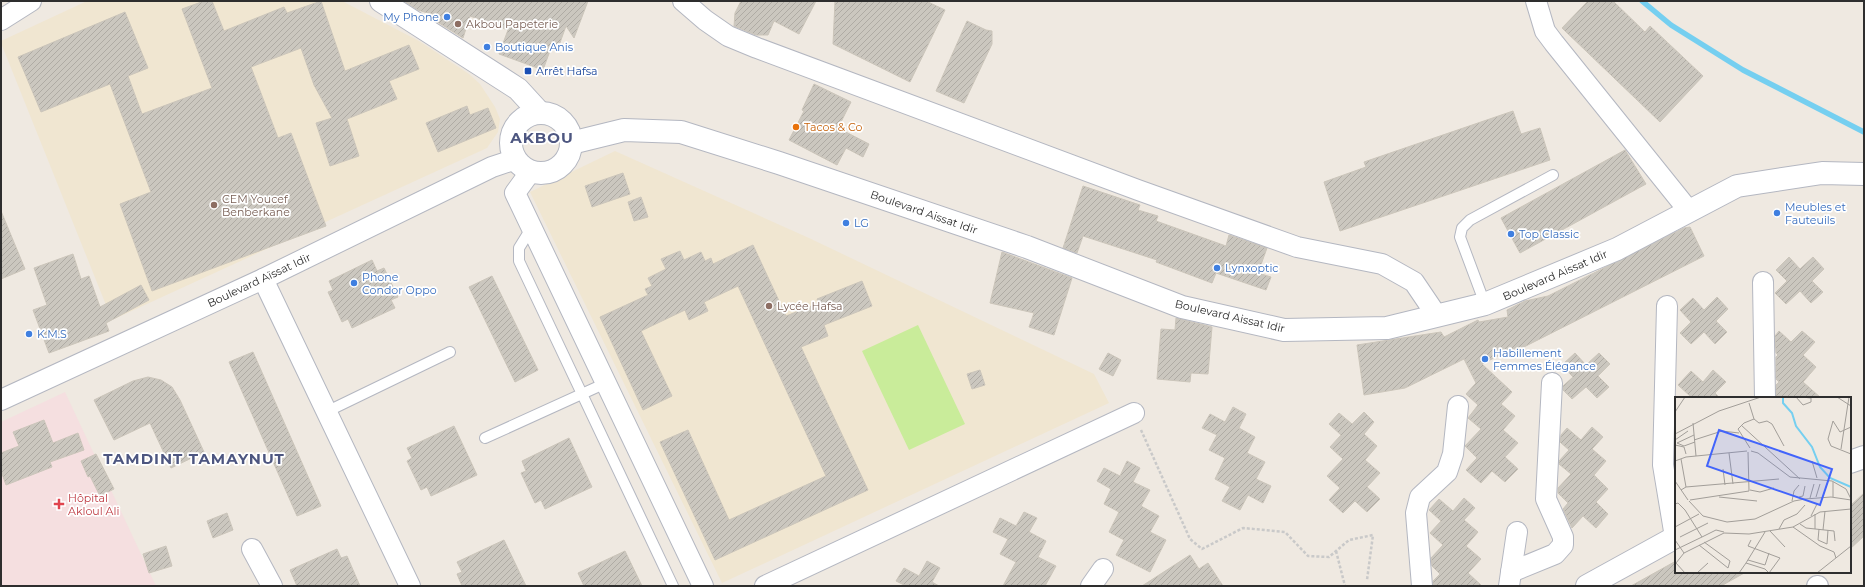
<svg xmlns="http://www.w3.org/2000/svg" width="1865" height="587" viewBox="0 0 1865 587" font-family="Montserrat,sans-serif">
<style>
.education{fill:#f0e6d1}
.medical{fill:#f5dfe0}
.pitch{fill:#c9ec9a}
.lines{fill:none;stroke-linecap:round;stroke-linejoin:round}
.stream{stroke:#75cff0;stroke-width:5.5}
.building{fill:url(#building-hatch);stroke:#cbc5ba}
.service-casing{stroke:#b4b7c1;stroke-width:12}
.minor-casing{stroke:#b4b7c1;stroke-width:22}
.tertiary-casing{stroke:#b4b7c1;stroke-width:24}
.path{stroke:#c9c9c9;stroke-width:2.5;stroke-dasharray:3 2;stroke-linecap:butt}
.service{stroke:#fff;stroke-width:10}
.minor{stroke:#fff;stroke-width:20}
.tertiary{stroke:#fff;stroke-width:22}
.shop-dot{fill:#3f7fe0;stroke:#fff;stroke-width:1.5}
.education-dot{fill:#8d6e63;stroke:#fff;stroke-width:1.5}
.transit-dot{fill:#1a4fb4;stroke:#fff;stroke-width:1.5}
.food-dot{fill:#e8710a;stroke:#fff;stroke-width:1.5}
.health-dot{fill:#e0444e;stroke:#fff;stroke-width:1.5}
.labels{text-anchor:middle;stroke-width:3.5;stroke-linejoin:round;paint-order:stroke}
.shop-label{font-size:11px;fill:#366cbe;stroke:#fff;text-anchor:start}
.education-label{font-size:11px;fill:#785e54;stroke:#fff;text-anchor:start}
.transit-label{font-size:11px;fill:#164399;stroke:#fff;text-anchor:start}
.food-label{font-size:11px;fill:#c56008;stroke:#fff;text-anchor:start}
.street-label{font-size:11px;fill:#2e2e2e;stroke:#fff}
.health-label{font-size:11px;fill:#be3a42;stroke:#fff;text-anchor:start}
.district-label{font-size:15px;font-weight:bold;letter-spacing:1px;fill:#4d5680;stroke:#fff}
.inset-river{fill:none;stroke:#75cff0;stroke-width:2}
.inset-road{fill:none;stroke:#a29e99;stroke-width:1}
.view{fill:#4264fb;fill-opacity:0.15;stroke:#4264fb;stroke-width:2}
.inset-edge{fill:none;stroke:#2e2e2e;stroke-width:2}
</style>
<defs>
<pattern id="building-hatch" width="6" height="6" patternUnits="userSpaceOnUse"><rect width="6" height="6" fill="#cbc7bf"/><path d="M-1 1l2-2M0 6l6-6M5 7l2-2" fill="none" stroke="#afaba4"/></pattern>
</defs>
<rect width="100%" height="100%" fill="#efe9e1"/>
<g class="education">
<path d="M87,1h255l77,40 50,33 11,10 15,23 5,12 -2,13 -11,16 -375,172 -111,-277v-2z"/>
<path d="M615,151l194,87 285,136 15,29 -387,180 -192,-391z"/>
</g>
<path class="medical" d="M65,392l91,194h-155v-164z"/>
<path class="pitch" d="M918,325l47,99 -56,26 -47,-99z"/>
<g class="lines">
<path class="stream" d="M1642,1l29,24 72,45 121,62"/>
</g>
<g class="building">
<path d="M204,1h8l12,30 60,-24 3,6 34,-12 24,70 64,-26 10,24 -30,12 8,18 -50,20 12,37 -29,10 -14,-43 16,-5 -18,-33 -13,-37 -50,19 27,71 13,-5 35,93 -174,65 -32,-87 31,-12 -41,-108 -69,28 -23,-55 107,-45 23,56 -20,8 14,38 70,-26 -30,-79z"/>
<path d="M404,1h184l-14,37 -8,-12 -9,25 -6,-3 -8,22 -44,-16 9,-24 -38,-14 -7,22 -27,-17 1,-5 -19,-6z"/>
<path d="M741,1h75l-17,33 -25,-13 -6,14h-12l-22,-9 1,-13z"/>
<path d="M835,1h91l19,9 -35,72 -77,-38z"/>
<path d="M1588,1h25l32,31 5,-6 53,50 -43,46 -98,-94z"/>
<path d="M967,21l19,9 6,1v13l-28,59 -28,-12z"/>
<path d="M814,84l37,18 -13,26 31,16 -6,13 -17,-9 -9,17 -48,-25 15,-29 -2,-1z"/>
<path d="M467,106l3,9 18,-7 8,20 -58,24 -12,-29z"/>
<path d="M1513,111l8,23 19,-6 10,32 -210,71 -16,-49 42,-15 -2,-5z"/>
<path d="M1625,150l21,34 -126,69 -19,-35z"/>
<path d="M623,173l7,21 -38,13 -7,-21z"/>
<path d="M1083,186l57,19 -2,5 20,6 -2,5 70,25 3,-11 38,13 -9,25 13,4 -5,13 -50,-17 -4,10 -56,-21 1,-2 -74,-24 -6,17 -14,-5z"/>
<path d="M641,197l7,20 -14,4 -6,-19z"/>
<path d="M1,211l24,58 -24,10z"/>
<path d="M1690,227l14,29 -190,96 -10,1 -22,11 30,28 -11,12 14,12 -12,14 15,13 -13,14 13,12 -13,13 -13,-11 -11,12 -15,-13 11,-12 -12,-12 16,-17 -13,-11 10,-13 -12,-11 10,-11 -12,-24 -59,29 -41,7 -7,-50 84,-13 3,5 34,-17 1,2 29,-5 -1,-7 18,-9 23,-5 136,-68z"/>
<path d="M753,245l33,71 33,-13 -2,-4 45,-18 10,25 -48,19 4,11 -27,11 67,143 -153,70 -55,-118 28,-12 41,90 97,-44 -88,-190 -34,16 4,9 -19,9 -4,-10 -44,21 31,65 -29,14 -43,-93 48,-22 -3,-6 7,-3 -4,-8 18,-9 -5,-10 19,-8 4,9 17,-8 4,9 6,-3 2,6z"/>
<path d="M1002,252l70,26 -18,57 -25,-8 5,-14 -44,-10z"/>
<path d="M73,254l8,25 8,-3 11,31 41,-22 8,15 -43,23 3,8 -60,22 -16,-43 14,-5 -13,-37z"/>
<path d="M1789,257l11,12 13,-12 11,12 -12,12 11,11 -12,11 -11,-12 -14,13 -11,-11 12,-12 -11,-11z"/>
<path d="M372,260l5,11 7,-3 14,29 -7,3 4,8 -43,20 -4,-9 -6,3 -14,-30 5,-2 -4,-9z"/>
<path d="M492,276l46,94 -23,12 -46,-95z"/>
<path d="M1717,297l11,12 -12,12 11,11 -12,12 -11,-12 -13,12 -11,-11 11,-11 -11,-12 13,-12 11,12z"/>
<path d="M1176,318l36,9 -4,47 -17,-1 -1,9 -33,-3 4,-50 14,1z"/>
<path d="M1779,331l12,11 11,-11 13,11 -12,13 13,12 -13,15 18,16h-45v-13l3,-3 -3,-3v-22l2,-2 -2,-2 -1,-17z"/>
<path d="M253,352l68,154 -24,10 -68,-154z"/>
<path d="M1108,353l13,7 -8,16 -14,-7z"/>
<path d="M1575,353l11,12 13,-12 11,11 -12,12 11,11 -12,11 -11,-11 -14,12 -9,-9v-4l10,-9 -11,-12z"/>
<path d="M980,370l5,15 -13,4 -5,-15z"/>
<path d="M1713,370l13,12 -11,11 5,5h-32l2,-2 -12,-11 13,-14 12,11z"/>
<path d="M148,377l13,3 11,7 8,13 24,52 -33,16 -21,-45 -36,17 -20,-40 39,-19z"/>
<path d="M1233,407l13,7 -7,14 16,9 -8,16 18,9 -9,17 15,7 -8,17 -15,-8 -8,15 -18,-9 8,-14 -15,-8 10,-21 -16,-8 8,-15 -15,-7 8,-14 15,8z"/>
<path d="M1364,412l10,10 -10,12 13,12 -12,14 15,13 -13,14 13,12 -13,13 -12,-11 -12,12 -14,-13 11,-12 -13,-12 16,-17 -13,-12 11,-12 -12,-11 10,-11 13,11z"/>
<path d="M44,420l9,23 25,-10 6,17 -34,12 2,5 -46,18 -5,-14v-18l18,-7 -6,-14z"/>
<path d="M454,426l23,49 -46,21 -4,-9 -6,3 -14,-29 5,-3 -5,-10z"/>
<path d="M1592,427l11,10 -11,12 14,12 -12,14 14,14 -12,13 12,12 -12,14 -13,-12 -11,12 -9,-19 5,-6 -10,-10v-5l13,-14 -12,-10v-3l10,-11 -9,-8 1,-7 6,-7 14,12z"/>
<path d="M569,438l23,49 -47,22 -4,-9 -6,3 -14,-30 5,-2 -4,-10z"/>
<path d="M96,454l18,35 -14,7 -10,-20 -2,1 -7,-16z"/>
<path d="M1127,461l13,7 -7,14 17,8 -9,16 18,10 -9,16 16,8 -16,32 -34,-17 8,-15 -15,-8 10,-20 -15,-8 7,-15 -14,-8 7,-13 16,8z"/>
<path d="M1864,493v43l-14,13v-43z"/>
<path d="M1464,498l11,10 -11,12 14,12 -12,14 15,13 -13,14 14,13h-49v-5l7,-7 -8,-8 -1,-8 12,-13 -13,-12 11,-12 -12,-11 10,-11 14,12z"/>
<path d="M1024,512l13,6 -8,14 17,9 -8,16 18,9 -11,20h-42l13,-24 -16,-8 8,-15 -15,-7 7,-14 16,8z"/>
<path d="M227,513l6,17 -20,8 -6,-17z"/>
<path d="M504,540l22,46h-64l-5,-12 5,-2 -5,-10z"/>
<path d="M166,546l6,20 -23,7 -6,-19z"/>
<path d="M337,549l4,9 6,-2 13,30h-63l-7,-16z"/>
<path d="M625,551l17,35h-58l-6,-13z"/>
<path d="M1190,555l9,14 9,-6 15,23h-81z"/>
<path d="M927,561l13,7 -8,14 7,4h-33l-10,-5 8,-13 15,8z"/>
<path d="M1676,561v11h70l-25,14h-90z"/>
</g>
<g class="lines">
<g class="service-casing">
<g id="service">
<path d="M532,227l-13,21v13l154,325"/>
<path d="M1485,304l-25,-67 2,-9 8,-8 83,-45"/>
<path d="M326,412l124,-60"/>
<path d="M485,438l121,-55"/>
</g>
</g>
<g class="minor-casing">
<g id="minor">
<path d="M683,1l22,19 23,16 29,12 381,142 159,57 85,17 32,18 23,34"/>
<path d="M1536,1l9,30 9,12 135,168"/>
<path d="M1,20l30,-19"/>
<path d="M531,171l-16,22 188,393"/>
<path d="M263,279l147,307"/>
<path d="M1763,282l2,116"/>
<path d="M1667,306l-4,159 12,72"/>
<path d="M1,400l262,-121 229,-112 24,-8"/>
<path d="M252,549l20,37"/>
<path d="M1511,572l44,-18 8,-9v-8l-17,-38 6,-116"/>
<path d="M765,586l369,-173"/>
<path d="M1091,586l12,-17"/>
<path d="M1422,586l-6,-73 4,-16 27,-25 6,-18 5,-48"/>
<path d="M1509,586l8,-54"/>
<path d="M1817,586h1"/>
</g>
</g>
<g class="tertiary-casing">
<g id="tertiary">
<path d="M381,1l137,88 22,24"/>
<circle cx="541" cy="143" r="30"/>
<path d="M571,143l53,-13 57,2 98,31 248,84 155,60 102,23 103,-2 98,-24 132,-55 120,-63 85,-13 42,1"/>
<path d="M1850,462l14,-5"/>
<path d="M1587,586l89,-49"/>
</g>
</g>
<g class="path">
<path d="M1141,430l49,109 12,10 41,-21 42,4 23,24 21,1 20,-17 24,-5 -6,45"/>
<path d="M1336,551l9,35"/>
</g>
<use href="#service" class="service"/>
<use href="#minor" class="minor"/>
<use href="#tertiary" class="tertiary"/>
</g>
<g class="shop-dot">
<circle cx="447" cy="17" r="4"/>
<circle cx="487" cy="47" r="4"/>
<circle cx="1777" cy="213" r="4"/>
<circle cx="846" cy="223" r="4"/>
<circle cx="1511" cy="234" r="4"/>
<circle cx="1217" cy="268" r="4"/>
<circle cx="354" cy="283" r="4"/>
<circle cx="29" cy="334" r="4"/>
<circle cx="1485" cy="359" r="4"/>
</g>
<g class="education-dot">
<circle cx="458" cy="24" r="4"/>
<circle cx="214" cy="205" r="4"/>
<circle cx="769" cy="306" r="4"/>
</g>
<rect class="transit-dot" x="524" y="67" width="8" height="8" rx="2"/>
<circle class="food-dot" cx="796" cy="127" r="4"/>
<path class="health-dot" d="M57 498h4v4h4v4h-4v4h-4v-4h-4v-4h4z"/>
<g class="labels">
<g class="shop-label">
<text x="439" y="21" text-anchor="end">My Phone</text>
<text x="495" y="51">Boutique Anis</text>
<text x="1785" y="211">Meubles et<tspan x="1785" dy="13">Fauteuils</tspan></text>
<text x="854" y="227">LG</text>
<text x="1519" y="238">Top Classic</text>
<text x="1225" y="272">Lynxoptic</text>
<text x="362" y="281">Phone<tspan x="362" dy="13">Condor Oppo</tspan></text>
<text x="37" y="338">K.M.S</text>
<text x="1493" y="357">Habillement<tspan x="1493" dy="13">Femmes Élégance</tspan></text>
</g>
<g class="education-label">
<text x="466" y="28">Akbou Papeterie</text>
<text x="222" y="203">CEM Youcef<tspan x="222" dy="13">Benberkane</tspan></text>
<text x="777" y="310">Lycée Hafsa</text>
</g>
<g class="transit-label">
<text x="536" y="75">Arrêt Hafsa</text>
</g>
<g class="food-label">
<text x="804" y="131">Tacos &amp; Co</text>
</g>
<g class="street-label">
<text transform="translate(924 212) rotate(19)" y="4">Boulevard Aissat Idir</text>
<text transform="translate(1555 275) rotate(-23)" y="4">Boulevard Aissat Idir</text>
<text transform="translate(259 280) rotate(-25)" y="4">Boulevard Aïssat Idir</text>
<text transform="translate(1230 316) rotate(13)" y="4">Boulevard Aissat Idir</text>
</g>
<g class="health-label">
<text x="68" y="502">Hôpital<tspan x="68" dy="13">Akloul Ali</tspan></text>
</g>
<g class="district-label">
<text x="542" y="143">AKBOU</text>
<text x="194" y="464">TAMDINT TAMAYNUT</text>
</g>
</g>
<g transform="translate(1675 397)">
<rect width="176" height="176" fill="#efe9e1"/>
<path class="inset-river" d="M108,0v6l9,10 4,13 16,21 8,20 10,11 21,9"/>
<path class="inset-road" d="M121,0l7,8 8,-3v-4l-9,-1M162,0l14,9M74,6l5,16 -10,4 -6,6 12,19M0,15l10,-15M79,22l5,4 8,-2 5,3 12,22M18,26l3,33M66,28l59,54M176,30l-11,5 -7,-11 -5,18 3,7 20,8M0,37l44,-23 42,-14M0,43l13,-9M19,43l28,-9 17,2M2,46l17,-8M2,46l7,3 11,-4M0,48l9,2 2,7M166,52l8,-52M76,54l7,2 32,24 42,4 14,8 5,10M54,56l4,31M6,62l5,28M0,64l11,-4 61,-6M137,64l5,17M48,72l2,16M0,84l13,19M6,93l5,-3 93,-8M75,93l10,2 14,-4M44,100l38,4M124,100l4,-1 2,-10M141,100l4,-13M158,100v-15M135,101l4,-14M15,103l59,-9 -1,-39M14,104l14,15 24,6 28,-3 39,-18 11,-2 26,-2 20,3M117,104l2,-10 5,-6M0,107l3,-1 7,7 17,27 14,-7 8,2M136,119l6,-12M125,127l6,4 28,3 1,10M0,130l24,-13M118,130l27,19 14,6 2,6M104,132l5,-9 13,-6 8,-9M140,132v-15M144,132l-1,11 9,4 1,-14M148,133l2,-19M95,134l15,16M90,135l-19,31 19,6 4,4M5,140l28,-14M0,143l9,13 -8,10 9,10M76,143l-3,6 32,12 -11,15M24,148l29,23 2,-7 -26,-19M0,153l27,-13M9,156l40,-20 25,1 44,-7 27,-15 31,-3M73,163l17,5 4,-12M22,176l11,-10M64,176l7,-10M142,176l34,-27"/>
<path class="view" d="M44,33l113,39 -12,36 -113,-39z"/>
<rect width="176" height="176" class="inset-edge"/>
</g>
<rect width="1865" height="587" fill="none" stroke="#2e2e2e" stroke-width="4"/>
</svg>
